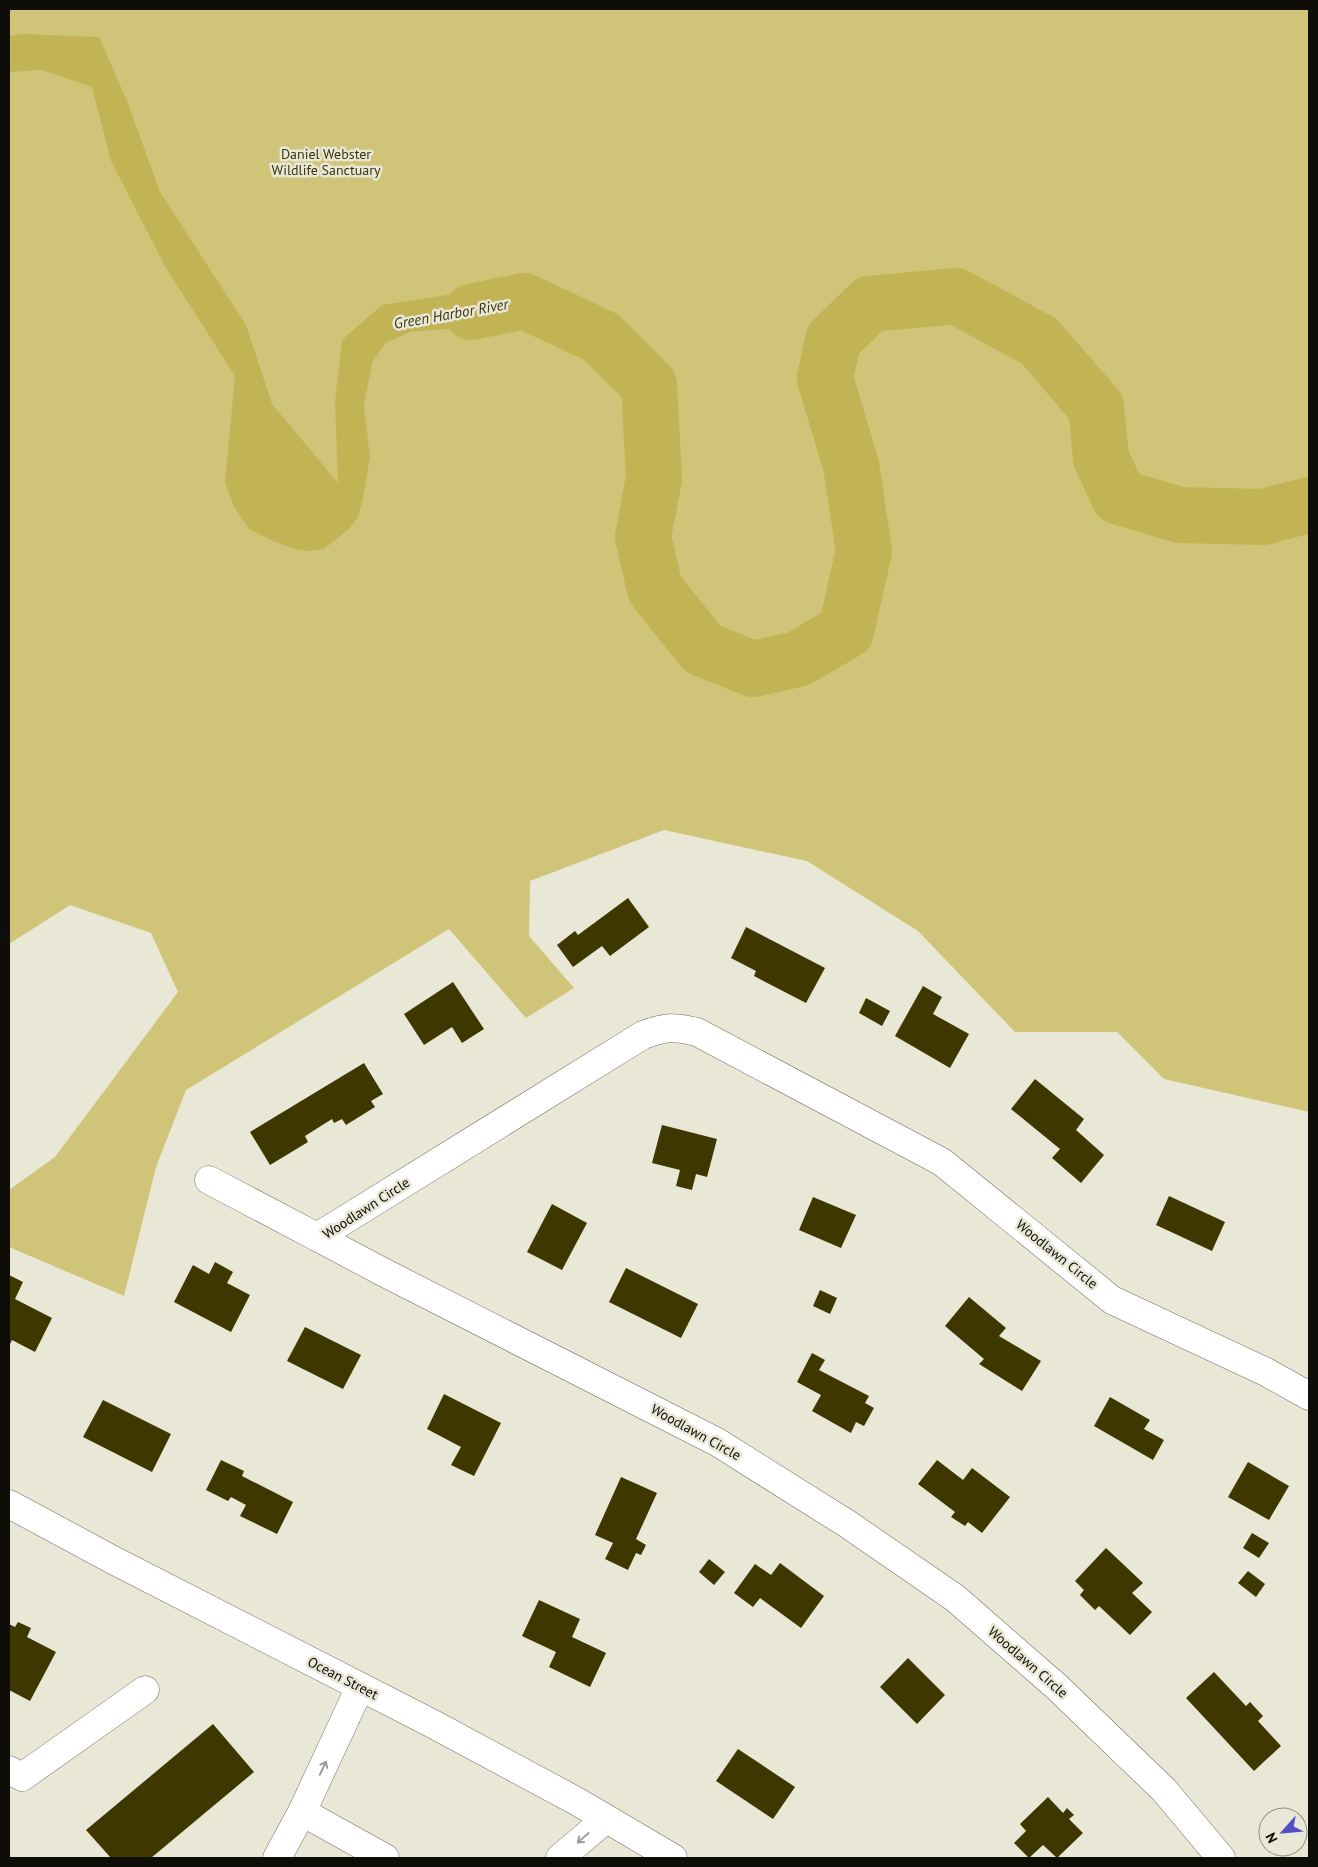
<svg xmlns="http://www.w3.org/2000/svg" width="1318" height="1867" viewBox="0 0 1318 1867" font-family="'PT Sans',sans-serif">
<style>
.green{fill:#cfc477}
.water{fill:#c2b454}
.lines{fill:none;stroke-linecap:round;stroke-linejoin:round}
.river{stroke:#c2b454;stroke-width:56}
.building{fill:#3f3700}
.minor-casing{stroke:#727061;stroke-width:29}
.major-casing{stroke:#727061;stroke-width:29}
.minor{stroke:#fff;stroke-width:28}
.major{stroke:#fff;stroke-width:28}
.oneway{stroke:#9f9e9c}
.labels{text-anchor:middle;stroke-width:5;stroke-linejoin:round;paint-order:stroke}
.park-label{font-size:14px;fill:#3b350b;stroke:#e9e7d5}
.street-label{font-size:14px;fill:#0e0d08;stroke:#e9e7d5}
.water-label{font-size:15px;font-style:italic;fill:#3e380f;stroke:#e9e7d5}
</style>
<rect width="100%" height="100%" fill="#e9e7d5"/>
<path class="green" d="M9,9h1300v1103l-145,-33 -47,-47h-102l-97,-101 -111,-70 -143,-31 -134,51 -1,55 45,52 -48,30 -77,-89 -263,161 -30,77 -32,129 -115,-49v-57l46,-33 123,-165 -27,-59 -81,-28 -61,39z"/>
<path class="water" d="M23,34l76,3 28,64 33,91 86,133 26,79 66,79 -3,-82 7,-61 40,-35 164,-25 5,27 -16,14 -125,11 -24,11 -14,19 -8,44 6,51 -7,41 -5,19 -9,12 -25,20 -15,2 -14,-2 -22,-8 -24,-12 -15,-22 -9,-25 10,-106 -69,-108 -55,-107 -19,-74 -50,-17 -33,2v-36z"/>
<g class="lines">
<path class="river" d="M471,312l53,-11 77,36 48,48 5,93 -11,59 12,52 48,60 50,20 45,-10 48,-28 18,-80 -13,-86 -26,-86 8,-39 37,-36 86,-8 83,45 57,66 5,51 18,39 61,18 83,2 46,-12"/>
</g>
<g class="building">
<path d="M628,898l21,29 -39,29 -8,-10 -29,21 -16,-22 18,-14 3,4z"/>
<path d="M746,927l79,41 -19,35 -52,-27 2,-5 -25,-13z"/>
<path d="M453,982l31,47 -22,14 -10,-16 -28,18 -20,-31z"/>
<path d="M923,986l19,11 -9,17 36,20 -19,34 -55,-32z"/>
<path d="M866,998l24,13 -8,15 -23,-13z"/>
<path d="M364,1063l19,31 -12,7 4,6 -29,18 -4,-6 -8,4 -2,-4 -27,17 3,6 -38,23 -20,-33z"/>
<path d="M1035,1079l49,40 -8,11 28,25 -23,28 -29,-25 8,-9 -49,-40z"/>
<path d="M662,1125l55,14 -10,38 -11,-3 -4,16 -16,-4 4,-16 -28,-7z"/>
<path d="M1169,1196l56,26 -13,29 -56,-26z"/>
<path d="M813,1197l43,18 -15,33 -42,-18z"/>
<path d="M552,1204l35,19 -25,47 -35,-18z"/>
<path d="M215,1262l18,10 -6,11 23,12 -19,37 -57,-30 19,-37 16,9z"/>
<path d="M626,1268l72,36 -17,34 -72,-36z"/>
<path d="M9,1275l14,7 -8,17 37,19 -17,34 -23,-12 -3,6z"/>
<path d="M820,1290l17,8 -7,16 -17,-8z"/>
<path d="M969,1297l37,31 -7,8 42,25 -19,30 -43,-27 5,-5 -39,-33z"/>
<path d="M305,1327l56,28 -18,34 -56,-28z"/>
<path d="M812,1353l13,7 -6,10 50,26 -4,7 9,5 -10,18 -8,-4 -5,11 -39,-22 9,-16 -24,-13z"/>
<path d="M444,1394l57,29 -27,53 -23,-11 10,-18 -34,-18z"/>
<path d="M1110,1397l40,23 -6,9 20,11 -11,20 -59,-34z"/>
<path d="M103,1400l68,34 -19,38 -69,-35z"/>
<path d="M221,1460l23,11 -2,5 51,26 -16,32 -37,-18 6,-11 -15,-8 -3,4 -22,-11z"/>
<path d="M937,1460l26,20 9,-12 38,29 -28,36 -14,-11 -3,4 -14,-9 4,-5 -37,-28z"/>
<path d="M1248,1462l41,24 -20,34 -41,-23z"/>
<path d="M621,1477l36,16 -21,46 10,6 -5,10 -5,-2 -8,17 -23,-11 8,-16 -18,-8z"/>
<path d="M1252,1533l17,10 -10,15 -16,-10z"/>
<path d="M1106,1548l37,35 -11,10 20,19 -22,23 -31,-29 -4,4 -15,-15 4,-5 -9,-9z"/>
<path d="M709,1559l16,13 -11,13 -15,-13z"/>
<path d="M780,1563l44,33 -23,32 -41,-30 -7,9 -19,-14 21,-29 16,11z"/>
<path d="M1248,1571l17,13 -9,13 -18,-14z"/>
<path d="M539,1600l41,19 -8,18 34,16 -16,34 -41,-20 7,-15 -34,-16z"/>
<path d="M18,1622l13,6 -4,9 29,15 -26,49 -21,-11v-66l6,3z"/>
<path d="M908,1658l37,37 -28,29 -37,-37z"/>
<path d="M1214,1672l32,34 4,-4 13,14 -5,5 23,25 -27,25 -68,-73z"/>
<path d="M213,1724l41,48 -103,86h-40l-25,-28z"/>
<path d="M738,1749l57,38 -22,32 -57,-38z"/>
<path d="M1048,1797l15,16 4,-5 7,7 -5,4 14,14 -26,25 -14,-13 -14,13 -15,-15 12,-12 -6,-7z"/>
</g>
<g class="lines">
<g class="minor-casing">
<g id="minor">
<path d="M209,1180l108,57"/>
<path d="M9,1770l13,7 123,-87"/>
<path d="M302,1812l83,46"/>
<path d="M277,1858l25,-46 58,-125"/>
<path d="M560,1858l46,-39"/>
<path d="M1221,1858l-57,-68 -107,-103 -102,-89 -109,-75 -129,-81 -336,-171 -64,-34 326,-202c22,-8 31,-9 54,-3l245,130 170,138 154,72 43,24"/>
</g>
</g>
<g class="major-casing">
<path id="major" d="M9,1504l104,56 320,164 145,78 95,56"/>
</g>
<use href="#minor" class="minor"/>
<use href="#major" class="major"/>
</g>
<defs><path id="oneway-shaft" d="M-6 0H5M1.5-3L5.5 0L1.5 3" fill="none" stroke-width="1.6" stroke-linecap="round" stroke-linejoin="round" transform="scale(1.25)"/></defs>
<g class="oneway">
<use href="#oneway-shaft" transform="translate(323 1768) rotate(-65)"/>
<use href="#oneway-shaft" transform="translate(583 1838) rotate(139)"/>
</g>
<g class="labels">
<g class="park-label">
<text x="326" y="159">Daniel Webster<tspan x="326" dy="16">Wildlife Sanctuary</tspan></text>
</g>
<g class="street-label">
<text transform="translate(366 1208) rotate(-33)" y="5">Woodlawn Circle</text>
<text transform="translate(1057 1254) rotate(39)" y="5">Woodlawn Circle</text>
<text transform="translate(696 1432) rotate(29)" y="5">Woodlawn Circle</text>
<text transform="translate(1028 1662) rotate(41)" y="5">Woodlawn Circle</text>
<text transform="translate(343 1678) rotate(27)" y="5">Ocean Street</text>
</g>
<g class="water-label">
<text transform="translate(451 314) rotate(-10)" y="5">Green Harbor River</text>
</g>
</g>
<rect width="1318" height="1867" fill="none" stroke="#0e0d08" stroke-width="20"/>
<g transform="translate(1283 1832) rotate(243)"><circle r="24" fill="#e9e7d5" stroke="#919083"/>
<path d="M0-4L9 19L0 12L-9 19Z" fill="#564dc5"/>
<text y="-8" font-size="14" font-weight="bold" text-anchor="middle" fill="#0e0d08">N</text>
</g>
</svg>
